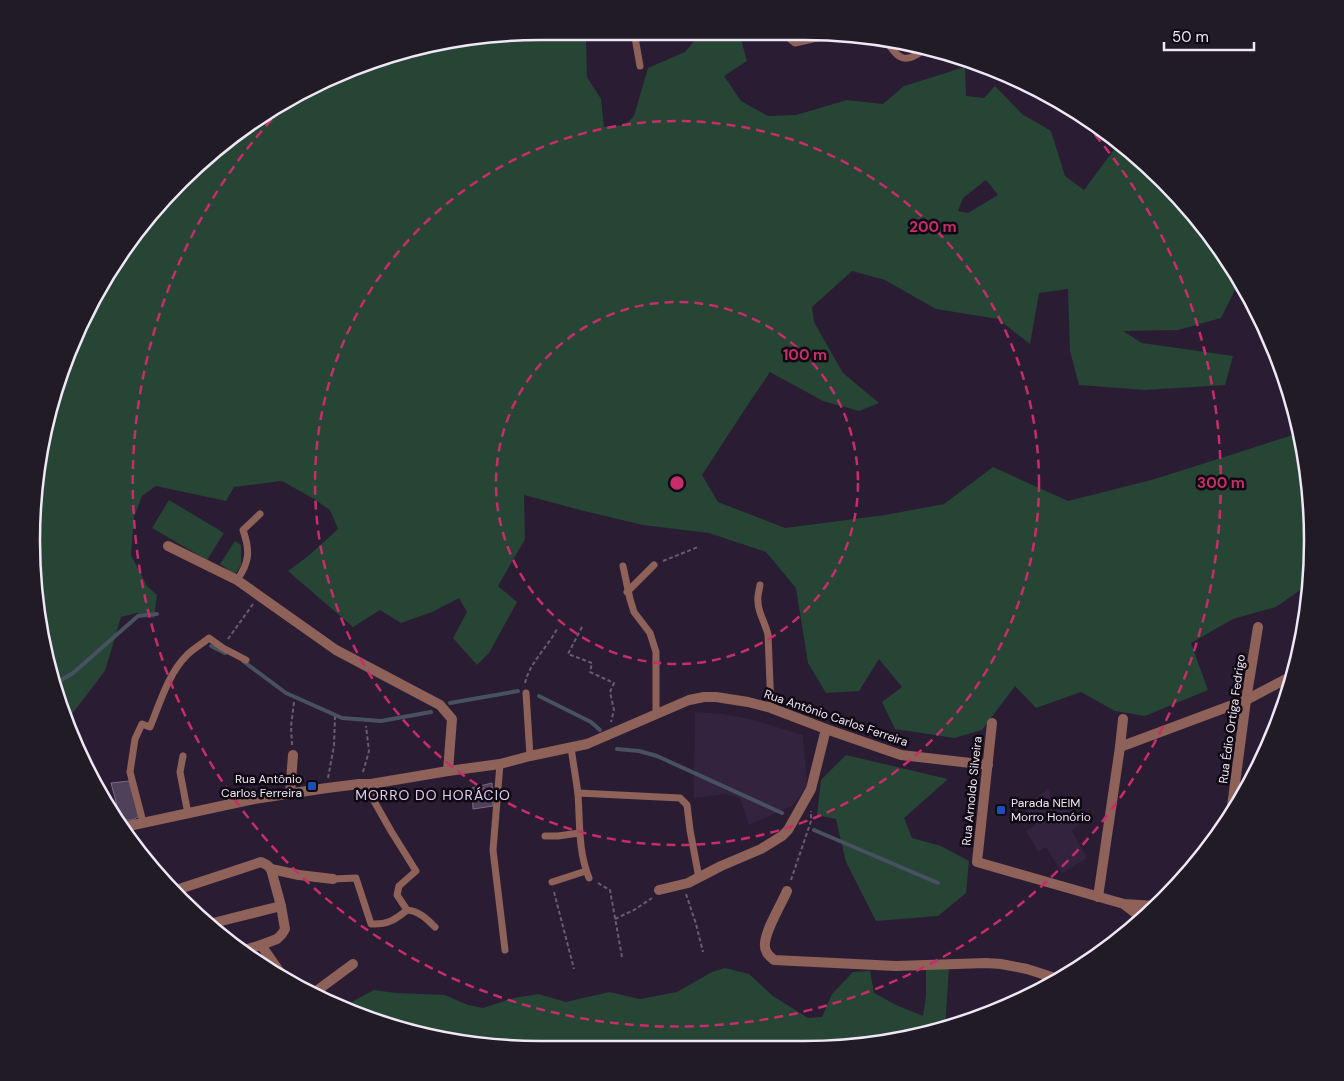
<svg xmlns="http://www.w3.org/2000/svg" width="1344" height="1081" viewBox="0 0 1344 1081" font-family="'DM Sans',sans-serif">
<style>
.built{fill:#34233f}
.green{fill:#264535;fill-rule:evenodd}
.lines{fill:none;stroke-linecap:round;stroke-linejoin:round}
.stream{stroke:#485160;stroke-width:4}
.building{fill:#50415a;stroke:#7b6b86}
.path{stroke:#685c70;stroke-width:2;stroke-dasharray:4 2.5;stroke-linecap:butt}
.service{stroke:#8e6159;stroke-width:7}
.minor{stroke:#8e6159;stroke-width:10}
.ring{fill:none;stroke:#c72d6a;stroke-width:2.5;stroke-dasharray:9 6}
.transit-dot{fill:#1a4fb4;stroke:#0f0913;stroke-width:2}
.labels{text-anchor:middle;stroke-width:5;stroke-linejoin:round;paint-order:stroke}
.street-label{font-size:12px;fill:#f0e7f6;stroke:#0f0913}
.poi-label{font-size:12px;fill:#f0e7f6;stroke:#0f0913;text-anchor:end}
.neighbourhood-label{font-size:14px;letter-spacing:1px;fill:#e0ceec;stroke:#0f0913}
.rim{fill:none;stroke:#f0e7f6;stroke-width:2.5}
.centre{fill:#c72d6a;stroke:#0f0913;stroke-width:2.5}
.ring-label{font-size:15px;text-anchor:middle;font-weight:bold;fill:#c72d6a;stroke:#0f0913;stroke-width:5;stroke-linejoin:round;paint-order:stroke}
</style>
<rect width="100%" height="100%" fill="#2a1c33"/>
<g class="built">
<path d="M695,712l28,2 27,5 53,16 4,51 -15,20 -43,19 -9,-27 -14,-4 -32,4z"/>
<path d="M1048,789l12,22 10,-5 10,18 -8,7 15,27 -25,15 -16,-26 -8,4 -12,-20 9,-6 -10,-19z"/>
</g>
<g class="green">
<path d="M540,31h34l12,10 1,36 14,22 3,28 21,-2 9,-9 14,-48 37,-16 17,-20h24l15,7 6,22 -23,15 17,25 27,15 28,-1 51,-15 36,4 21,-18 61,-19 1,29 18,2 11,-12 27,28 29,17 14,45 19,14 35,-47 20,15 69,73 52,84 8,21 -33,-46 -14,28 -43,12 -55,1 19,12 91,13 -8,29 -80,5 -66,-5 -9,-34 -2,-62 -29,4 -9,51 -32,-25 -62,-10 -51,-29 -33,-9 -40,36 2,15 29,51 36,30 -20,8 -36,-10 -53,-29 -25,37 -43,66 16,27 67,26 100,-13 59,-11 49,-37 75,34 87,-22 144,-46 13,74 -3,77 -33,23 -43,12 -42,24 17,47 -63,26 -30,-5 -34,-19 -45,16 -21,-22 -33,44 -28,8 -59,-9 -13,-27 20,-15 -23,-28 -20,32 -33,2 -18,-30 -12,-75 -30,-36 -57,-19 -66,-8 -59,-14 -60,-16 1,44 -27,47 19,16 -28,51 -12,12 -24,-27 14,-26 -8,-14 -27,14 -31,11 -21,-13 -27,17 -65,-56 19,-14 31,-28 -8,-19 -16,-11 -32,-18 -48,6 -8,14 -70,-15 -14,10 -8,21 -3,38 16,31 10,9 -3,23 -17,-5 -16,4 -16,54 -33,43 -7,1 -16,-43 -18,-132 18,-132 51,-122 81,-106 105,-81 123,-50zM986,180l12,15 -30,18 -10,-2 5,-13z"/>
<path d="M169,500l55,33 -17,27 -55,-32z"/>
<path d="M235,541l6,4v20l-6,10 -15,-11z"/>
<path d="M846,755l102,24 -44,39 8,20 29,8 28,15 -3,32 -28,23 -62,5 -30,-59 -10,-43 -19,-4 4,-35z"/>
<path d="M949,967l-4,62 -10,3 -98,17h-330l-98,-17 -67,-25 32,-17 22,3 49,2 23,10 15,3 31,-10 24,-4 28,8 43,-10 31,7 37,-7 35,-20 13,-4 24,6 24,22 35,22 14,-1 10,-23 21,-22 17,-1 4,22 22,12 27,11 3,-20v-26z"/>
</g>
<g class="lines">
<g class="stream">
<path d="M211,646l14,7"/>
<path d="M243,661l43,32 56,25 39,3 50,-9"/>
<path d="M53,685l20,-12 65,-57 19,-2"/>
<path d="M539,696l52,26 9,8"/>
<path d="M450,703l68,-12"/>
<path d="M617,749l22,2 18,5 125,57"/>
<path d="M814,830l124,53"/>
</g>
</g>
<g class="building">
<path d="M129,781l10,35 -6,4h-12l-10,-37z"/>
<path d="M492,783l1,23 -20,3 -1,-21z"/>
</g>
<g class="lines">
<g class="path">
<path d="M663,561l35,-14"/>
<path d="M582,627l-14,27 24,9 -2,9 24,11 -4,9 4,18 -3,12"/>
<path d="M228,639l25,-35"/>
<path d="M525,683c5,-21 22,-35 32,-54"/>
<path d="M292,745l-1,-19 3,-24"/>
<path d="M363,772l6,-21 -3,-25"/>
<path d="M328,778l6,-32 1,-29"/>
<path d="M791,880l20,-59v-10"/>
<path d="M598,883l12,7 12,67"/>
<path d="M554,892l20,77"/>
<path d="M686,894l10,30 7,28"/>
<path d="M615,919l19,-9 18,-12"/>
</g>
<g class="service">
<path d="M634,32l6,34"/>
<path d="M784,32l7,8 4,3 35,-8 16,-1"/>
<path d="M885,39c14,21 19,26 42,9"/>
<path d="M623,566l7,33 4,13 16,21 6,19v63"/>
<path d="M237,580c13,-18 13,-30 6,-50l17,-16"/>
<path d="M760,585c-1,6 -3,12 -2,17 0,11 8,22 10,33l3,73"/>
<path d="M627,592l27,-27"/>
<path d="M526,693l4,63"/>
<path d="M571,747c2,16 5,31 7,47 2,28 0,57 11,84"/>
<path d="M183,756l-3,16 8,42"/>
<path d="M500,764l-7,86 12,100"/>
<path d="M371,784l3,17 17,30 25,40 -17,15 -2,9 10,15c12,1 20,9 28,17"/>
<path d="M578,793l102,5 7,7 3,25 9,48"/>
<path d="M143,822l-13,-50 5,-33 7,-15 8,3c10,-24 18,-53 37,-72 6,-6 15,-11 22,-17l14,10 23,12"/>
<path d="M545,836h13l21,-3"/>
<path d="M333,879l23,-1 15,46c16,1 24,-4 36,-14"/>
<path d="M552,882l34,-11"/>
</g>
<g class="minor">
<path d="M168,546l69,34 99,70 104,55 12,14 -4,52"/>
<path d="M992,723l-15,139 147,42 31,2"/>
<path d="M1120,747l126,-47 46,-24"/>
<path d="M290,794l3,-39"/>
<path d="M1231,814l15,-114 12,-73"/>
<path d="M124,827l130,-28 73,-11 32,-4h12l77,-13 52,-7 30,-8 57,-12 102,-44 15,-3h12l32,5 23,6 55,21 75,26 87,10"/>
<path d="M659,890l29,-7 33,-17 40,-17 21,-13 6,-6 23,-41 15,-60"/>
<path d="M173,891l88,-29 6,3 4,4 28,6 34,4"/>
<path d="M787,891c-6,14 -21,38 -22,52 -1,8 3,12 9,17l122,6 90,-3 15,1 26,5 31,10"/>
<path d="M1098,897l22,-150 3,-28"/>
<path d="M1125,905l17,13"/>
<path d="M209,924l72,-18"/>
<path d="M261,945l16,-6 5,-5 3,-5 -4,-23 -10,-37"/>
<path d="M241,951l20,-6 23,33"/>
<path d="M311,995l42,-31"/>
</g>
</g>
<g class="ring">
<circle cx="677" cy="483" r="181"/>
<circle cx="677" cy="483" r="362"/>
<path d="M1075 112A544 544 0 1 1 292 98"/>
</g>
<g class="transit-dot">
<rect x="307" y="781" width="10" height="10" rx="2.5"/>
<rect x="996" y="805" width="10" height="10" rx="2.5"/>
</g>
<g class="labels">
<g class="street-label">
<text transform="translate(836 718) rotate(19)" y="4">Rua Antônio Carlos Ferreira</text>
<text transform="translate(1232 719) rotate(-82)" y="4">Rua Édio Ortiga Fedrigo</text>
<text transform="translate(972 791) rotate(-84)" y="4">Rua Arnoldo Silveira</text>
</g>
<g class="poi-label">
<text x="302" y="783">Rua Antônio<tspan x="302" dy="14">Carlos Ferreira</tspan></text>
<text x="1011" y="807" text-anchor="start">Parada NEIM<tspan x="1011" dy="14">Morro Honório</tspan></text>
</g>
<g class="neighbourhood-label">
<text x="433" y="800">MORRO DO HORÁCIO</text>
</g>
</g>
<path d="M0 0H1344V1081H0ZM540 40H804A500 500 0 0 1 1304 540V541A500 500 0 0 1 804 1041H540A500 500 0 0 1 40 541V540A500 500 0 0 1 540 40Z" fill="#211b25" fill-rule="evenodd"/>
<path class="rim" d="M540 40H804A500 500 0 0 1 1304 540V541A500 500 0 0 1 804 1041H540A500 500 0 0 1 40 541V540A500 500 0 0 1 540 40Z"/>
<circle cx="677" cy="483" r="8" class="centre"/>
<g class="ring-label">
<text x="933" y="232">200 m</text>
<text x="805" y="360">100 m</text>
<text x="1221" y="488">300 m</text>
</g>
<path d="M1164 42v8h90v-8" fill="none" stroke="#f0e7f6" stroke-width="2.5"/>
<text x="1172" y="42" font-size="15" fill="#f0e7f6" stroke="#0f0913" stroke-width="4" paint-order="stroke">50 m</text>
</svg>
